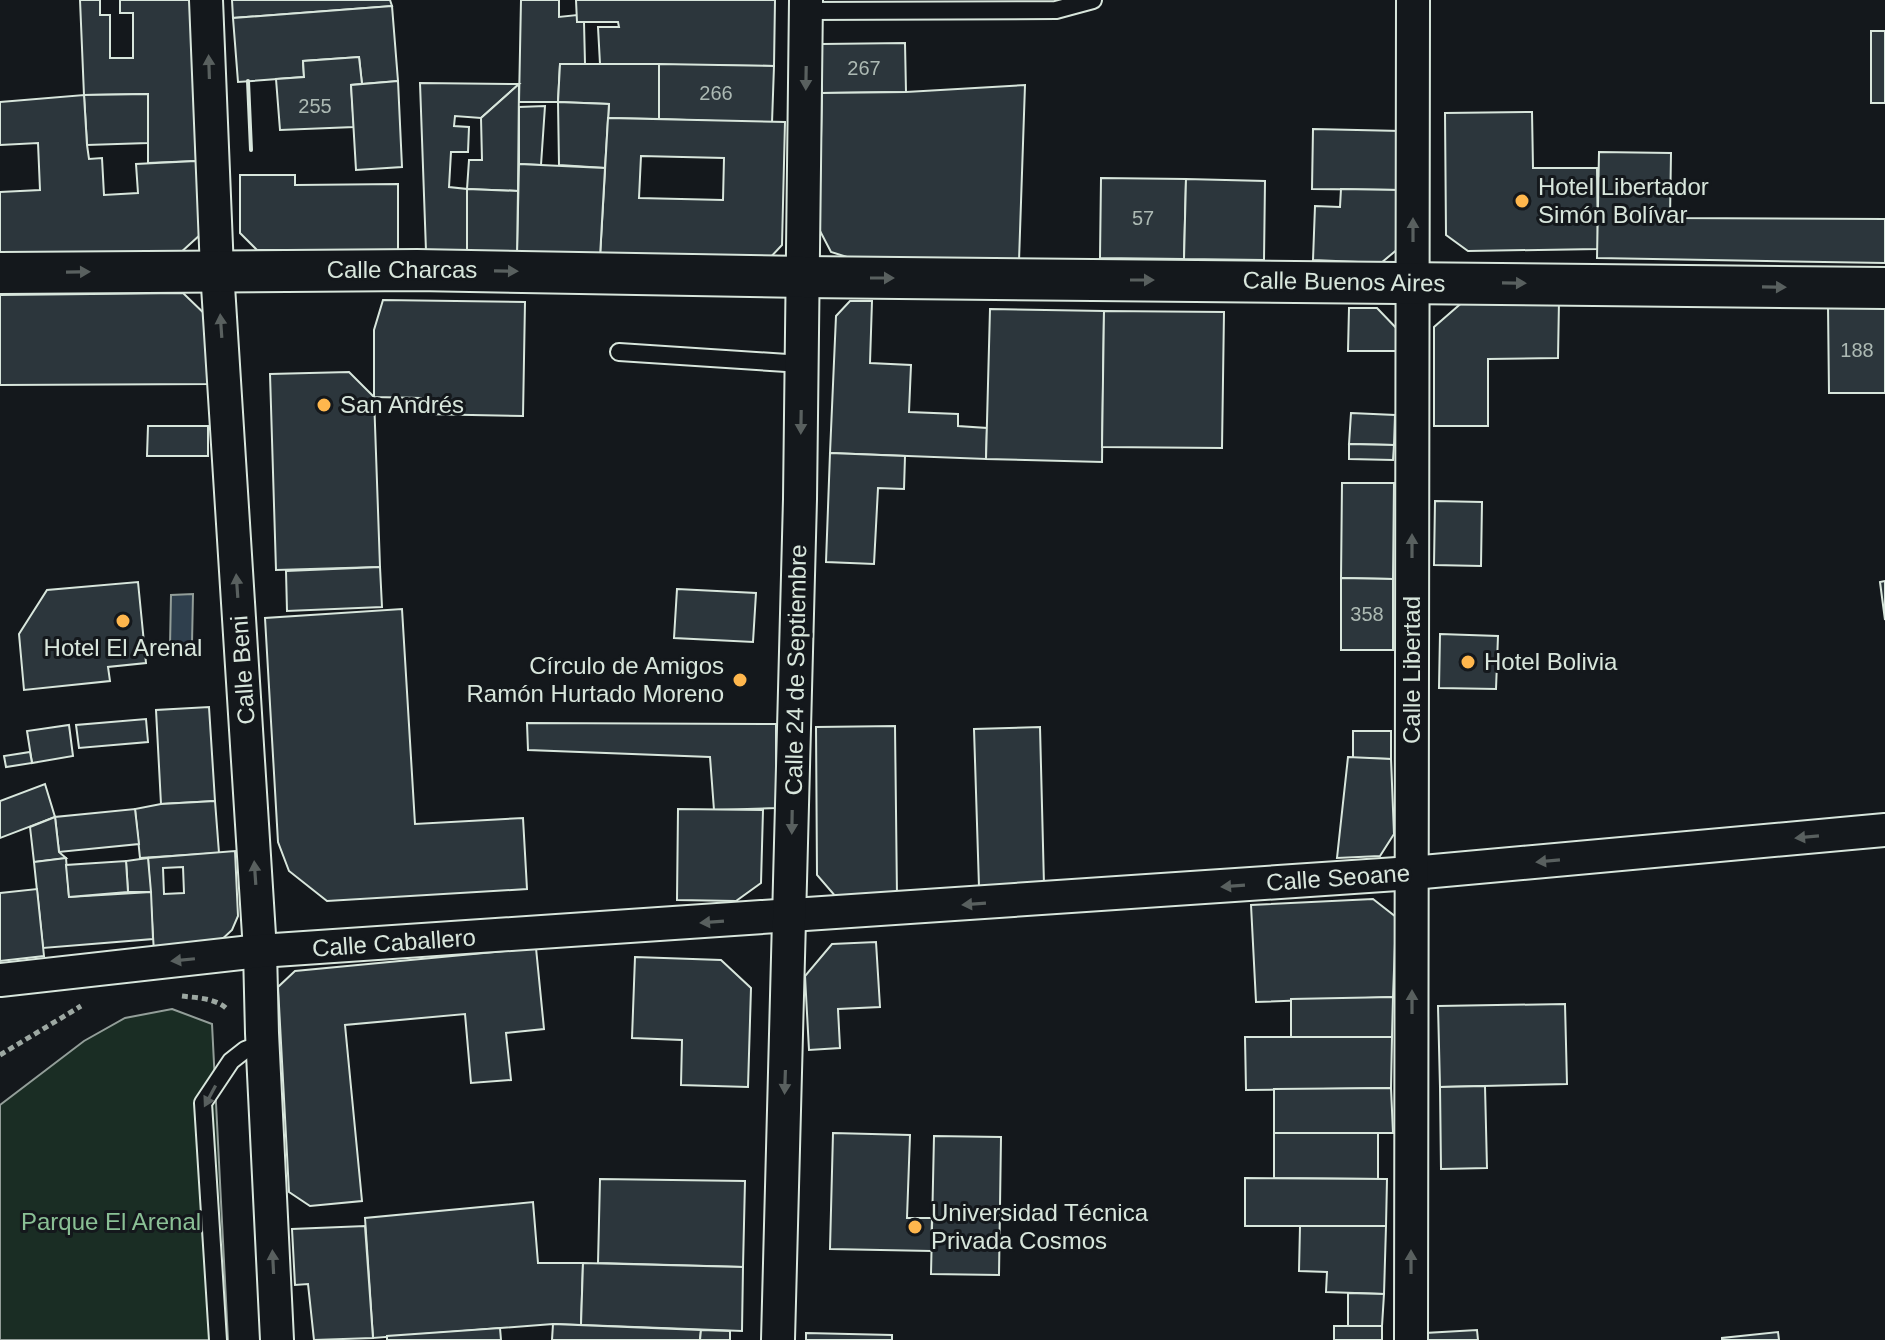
<svg xmlns="http://www.w3.org/2000/svg" width="1885" height="1340" viewBox="0 0 1885 1340" font-family="Arial,sans-serif">
<style>
.green{fill:#1a2d24;stroke:#939e99;stroke-width:2}
.water{fill:#2f3f4d;stroke:#939e99;stroke-width:2}
.building{fill:#2c363c;stroke:#d8e6dc;stroke-width:2;fill-rule:evenodd}
.lines{fill:none;stroke-linecap:round;stroke-linejoin:round}
.service-casing{stroke:#d8e6dc;stroke-width:20}
.minor-casing{stroke:#d8e6dc;stroke-width:36}
.tertiary-casing{stroke:#d8e6dc;stroke-width:44}
.path{stroke:#9da8a2;stroke-width:5;stroke-dasharray:6 4;stroke-linecap:butt}
.service{stroke:#14181c;stroke-width:16}
.minor{stroke:#14181c;stroke-width:32}
.tertiary{stroke:#14181c;stroke-width:40}
.wall{stroke:#d8e6dc;stroke-width:4}
.oneway{fill:#59605f}
.poi-dot{fill:#ffb74d;stroke:#14181c;stroke-width:3}
.labels{text-anchor:middle;stroke-width:6;stroke-linejoin:round;paint-order:stroke}
.number-label{font-size:20px;fill:#adbab4}
.poi-label{font-size:24px;fill:#d8e6dc;stroke:#14181c;text-anchor:start}
.street-label{font-size:24px;fill:#d8e6dc;stroke:#14181c}
.park-label{font-size:24px;fill:#8ac095;stroke:#14181c}
</style>
<rect width="100%" height="100%" fill="#14181c"/>
<path class="green" d="M172,1009l40,15 16,316h-228v-235l84,-64 41,-23z"/>
<path class="water" d="M193,594l-1,50 -5,6h-13l-4,-4 1,-51z"/>
<g class="building">
<path d="M80,0h20v15h10v43h23v-45h-13v-13h73l3,161 -48,2v-69l-64,1z"/>
<path d="M232,0h158l2,6 -159,12z"/>
<path d="M521,0h38v17l18,-2v7h7l1,42h-25l-2,38h-39z"/>
<path d="M576,0h199l-1,66 -174,-2 -2,-37h21l-1,-5h-41z"/>
<path d="M392,6l6,75 -36,3 -3,-27 -56,4 1,16 -66,5 -5,-64z"/>
<rect x="1871" y="31" width="14" height="72"/>
<path d="M905,43l1,49 -84,1v-49z"/>
<path d="M359,57l3,27 -11,1 3,42 -74,3 -4,-51 28,-2 -1,-16z"/>
<path d="M560,64h99v55l-51,-1 1,-14 -51,-2z"/>
<path d="M659,64l115,2 -2,57 -113,-4z"/>
<path d="M398,81l4,86 -46,3 -5,-85z"/>
<path d="M420,83l99,1 -38,34 -26,-2 -1,10 15,1 -1,25h-17l-2,35 18,2v62h-41z"/>
<path d="M519,84l-1,107 -51,-2 2,-29h13l-1,-42z"/>
<path d="M1025,85l-6,176h-159l-29,-9 -12,-23 3,-136 84,-1z"/>
<path d="M148,94v49l-61,2 -3,-50z"/>
<path d="M84,95l3,50 2,14 13,-1 2,37 34,-2 -2,-29 60,-3 5,73 -22,20h-179v-62l40,-2 -2,-47 -38,2v-43z"/>
<path d="M558,102l51,2 -4,64 -46,-3z"/>
<path d="M545,106l-4,59 -22,-1v-57z"/>
<path d="M1532,112l1,56h64l1,81 -130,2 -22,-16 -1,-122z"/>
<path d="M608,118l177,4 -3,123 -15,16 -167,-4zM641,156l83,2 -1,42 -84,-2z"/>
<path d="M1313,129l88,2 -1,59 -88,-1z"/>
<path d="M1599,152l72,1 -1,65 215,1v44l-288,-5z"/>
<path d="M519,164l86,4 -5,89 -83,-4z"/>
<path d="M240,175h55v10l103,-1v66h-141l-17,-17z"/>
<path d="M1101,178l85,1 -2,80 -84,-1z"/>
<path d="M1186,179l79,2 -1,79 -80,-1z"/>
<path d="M467,189l51,2 -1,62 -50,-2z"/>
<path d="M1341,189l59,1 -1,58 -18,15 -68,-3 2,-54 25,1z"/>
<path d="M183,293l29,28 1,63 -213,1v-90z"/>
<path d="M383,300l142,2 -2,114 -102,-2v-16l-47,-1v-67z"/>
<path d="M1465,300h94l-1,58 -70,1v67h-54v-99z"/>
<path d="M850,301h22l-2,62 41,2 -2,47 49,2v12l29,2 -1,31 -156,-6 6,-137z"/>
<path d="M1885,305v88h-56l-1,-87z"/>
<path d="M1349,308h28l23,24v19h-52z"/>
<path d="M990,309l114,2 -2,151 -116,-3z"/>
<path d="M1104,311l120,1 -2,136 -120,-1z"/>
<path d="M349,372l25,25 6,170 -104,3 -6,-196z"/>
<path d="M1351,413l44,2 -1,30 -45,-1z"/>
<path d="M148,426h60v30h-61z"/>
<path d="M1349,444l45,1 -1,15 -44,-1z"/>
<path d="M830,453l75,3 -1,33 -26,-1 -4,76 -48,-2z"/>
<path d="M1342,483h52l-1,96 -52,-1z"/>
<path d="M1435,501l47,1 -1,64 -47,-1z"/>
<path d="M380,567l2,40 -95,4 -1,-40z"/>
<path d="M1341,578l52,1v71h-52z"/>
<path d="M1885,581v39l-5,-38z"/>
<path d="M138,582l8,81 -38,4 2,14 -86,9 -5,-56 28,-44z"/>
<path d="M677,589l79,4 -3,49 -79,-4z"/>
<path d="M402,609l13,215 108,-6 4,71 -200,12 -38,-30 -11,-29 -13,-224z"/>
<path d="M1440,634l58,2 -2,53 -57,-1z"/>
<path d="M209,707l6,94 -54,3 -5,-94z"/>
<path d="M146,719l2,23 -69,6 -3,-23z"/>
<path d="M527,723l249,1v84l-62,2 -4,-53 -182,-7z"/>
<path d="M69,725l4,31 -41,7 -5,-32z"/>
<path d="M895,726l2,170 -61,1 -19,-22 -1,-148z"/>
<path d="M1040,727l4,158 -65,2 -5,-158z"/>
<path d="M1353,731h38v28l-38,-1z"/>
<path d="M30,752l2,11 -26,4 -2,-11z"/>
<path d="M1348,757l43,2 3,75 -14,22 -43,2z"/>
<path d="M45,784l10,33 -55,21v-37z"/>
<path d="M215,801l4,52 -79,5 -5,-49 26,-5z"/>
<path d="M135,809l4,35 -80,8 -4,-35z"/>
<path d="M678,809l85,1 -2,73 -25,18 -59,-1z"/>
<path d="M55,817l4,35 7,6 -32,4 -4,-35z"/>
<path d="M235,851l3,65 -6,14 -14,13 -64,9 -6,-94zM183,867l1,26 -20,1 -1,-26z"/>
<path d="M66,858l3,39 82,-5 2,47 -110,9 -9,-86z"/>
<path d="M148,858l3,34h-23l-2,-31z"/>
<path d="M126,861l2,31 -59,5 -3,-32z"/>
<path d="M37,889l7,67 -44,5v-68z"/>
<path d="M1373,899l23,18 -3,80 -137,5 -5,-97z"/>
<path d="M876,942l4,65 -42,2 2,39 -31,2 -4,-74 27,-32z"/>
<path d="M536,948l8,81 -38,4 5,47 -40,3 -6,-69 -120,11 17,176 -52,5 -21,-14 -11,-205 17,-16z"/>
<path d="M635,957l86,3 30,28 -3,99 -67,-2 1,-45 -50,-2z"/>
<path d="M1393,997l-1,40 -101,1v-39z"/>
<path d="M1565,1004l2,80 -127,3 -2,-81z"/>
<path d="M1245,1037h147l-1,51 -145,2z"/>
<path d="M1485,1086l2,82 -46,1 -1,-82z"/>
<path d="M1391,1088l2,45h-119v-44z"/>
<path d="M833,1133l77,2 -3,83h25l-1,33 -101,-2z"/>
<path d="M1274,1133h104v46l-104,-1z"/>
<path d="M934,1136l67,1 -2,138 -68,-1z"/>
<path d="M1245,1178l142,1 -1,47h-141z"/>
<path d="M600,1179l145,2 -2,86 -145,-4z"/>
<path d="M533,1202l5,61h45l-2,62 -28,-1 -180,14 -8,-120z"/>
<path d="M365,1226l8,112 -59,2 -6,-56 -13,1 -3,-56z"/>
<path d="M1300,1226h86l-2,68 -58,-2 1,-20 -28,-1z"/>
<path d="M583,1263l160,4 -1,64 -161,-6z"/>
<path d="M1348,1293l36,1 -2,32 -34,1z"/>
<path d="M553,1324l148,6 -1,10h-148z"/>
<rect x="1334" y="1326" width="48" height="14"/>
<path d="M500,1328l1,12h-114v-4z"/>
<path d="M701,1330l29,1v9h-30z"/>
<path d="M1477,1330l1,10h-52l-1,-7z"/>
<path d="M1778,1332l1,8h-57v-2z"/>
<path d="M806,1333l86,2v5h-86z"/>
</g>
<g class="lines">
<g class="service-casing">
<g id="service">
<path d="M806,11l250,-1 37,-10"/>
<path d="M619,352l183,12"/>
<path d="M218,1340l-15,-237 28,-42 14,-11 18,-7"/>
</g>
</g>
<g class="minor-casing">
<g id="minor">
<path d="M206,0l11,270 43,681 2,82 15,307"/>
<path d="M0,980l260,-29 1152,-78 473,-43"/>
<path d="M778,1340l22,-841 6,-499"/>
<path d="M1411,1340l2,-1340"/>
</g>
</g>
<g class="tertiary-casing">
<path id="tertiary" d="M0,273l417,-3 387,7 1081,11"/>
</g>
<g class="path">
<path d="M182,996c15,2 35,2 46,14"/>
<path d="M0,1055l81,-49"/>
</g>
<use href="#service" class="service"/>
<use href="#minor" class="minor"/>
<use href="#tertiary" class="tertiary"/>
<path class="wall" d="M248,81l3,69"/>
</g>
<defs><path id="oneway-solid" d="M-6-.8H1V-3.2L6.5 0L1 3.2V.8H-6Z" transform="scale(2)"/></defs>
<g class="oneway">
<use href="#oneway-solid" transform="translate(209 67) rotate(-92)"/>
<use href="#oneway-solid" transform="translate(806 78) rotate(91)"/>
<use href="#oneway-solid" transform="translate(1413 230) rotate(-90)"/>
<use href="#oneway-solid" transform="translate(506 271) rotate(1)"/>
<use href="#oneway-solid" transform="translate(78 272) rotate(-1)"/>
<use href="#oneway-solid" transform="translate(882 278)"/>
<use href="#oneway-solid" transform="translate(1142 280)"/>
<use href="#oneway-solid" transform="translate(1514 283) rotate(1)"/>
<use href="#oneway-solid" transform="translate(1774 287) rotate(1)"/>
<use href="#oneway-solid" transform="translate(221 326) rotate(-94)"/>
<use href="#oneway-solid" transform="translate(801 422) rotate(91)"/>
<use href="#oneway-solid" transform="translate(1412 546) rotate(-90)"/>
<use href="#oneway-solid" transform="translate(237 586) rotate(-94)"/>
<use href="#oneway-solid" transform="translate(792 822) rotate(91)"/>
<use href="#oneway-solid" transform="translate(1807 837) rotate(175)"/>
<use href="#oneway-solid" transform="translate(1548 861) rotate(175)"/>
<use href="#oneway-solid" transform="translate(255 873) rotate(-94)"/>
<use href="#oneway-solid" transform="translate(1233 886) rotate(176)"/>
<use href="#oneway-solid" transform="translate(974 904) rotate(176)"/>
<use href="#oneway-solid" transform="translate(712 922) rotate(176)"/>
<use href="#oneway-solid" transform="translate(183 960) rotate(174)"/>
<use href="#oneway-solid" transform="translate(1412 1002) rotate(-90)"/>
<use href="#oneway-solid" transform="translate(785 1082) rotate(92)"/>
<use href="#oneway-solid" transform="translate(210 1096) rotate(118)"/>
<use href="#oneway-solid" transform="translate(273 1262) rotate(-93)"/>
<use href="#oneway-solid" transform="translate(1411 1262) rotate(-90)"/>
</g>
<g class="poi-dot">
<circle cx="1522" cy="201" r="8"/>
<circle cx="324" cy="405" r="8"/>
<circle cx="123" cy="621" r="8"/>
<circle cx="1468" cy="662" r="8"/>
<circle cx="740" cy="680" r="8"/>
<circle cx="915" cy="1227" r="8"/>
</g>
<g class="labels">
<g class="number-label">
<text x="864" y="75">267</text>
<text x="716" y="100">266</text>
<text x="315" y="113">255</text>
<text x="1143" y="225">57</text>
<text x="1857" y="357">188</text>
<text x="1367" y="621">358</text>
</g>
<g class="poi-label">
<text x="1538" y="195">Hotel Libertador<tspan x="1538" dy="28">Simón Bolívar</tspan></text>
<text x="340" y="413">San Andrés</text>
<text x="123" y="656" text-anchor="middle">Hotel El Arenal</text>
<text x="1484" y="670">Hotel Bolivia</text>
<text x="724" y="674" text-anchor="end">Círculo de Amigos<tspan x="724" dy="28">Ramón Hurtado Moreno</tspan></text>
<text x="931" y="1221">Universidad Técnica<tspan x="931" dy="28">Privada Cosmos</tspan></text>
</g>
<g class="street-label">
<text x="402" y="278">Calle Charcas</text>
<text transform="translate(1344 282) rotate(1)" y="8">Calle Buenos Aires</text>
<text transform="translate(243 670) rotate(-94)" y="8">Calle Beni</text>
<text transform="translate(796 670) rotate(-89)" y="8">Calle 24 de Septiembre</text>
<text transform="translate(1412 670) rotate(-90)" y="8">Calle Libertad</text>
<text transform="translate(1338 878) rotate(-4)" y="8">Calle Seoane</text>
<text transform="translate(394 943) rotate(-4)" y="8">Calle Caballero</text>
</g>
<g class="park-label">
<text x="111" y="1230">Parque El Arenal</text>
</g>
</g>
</svg>
